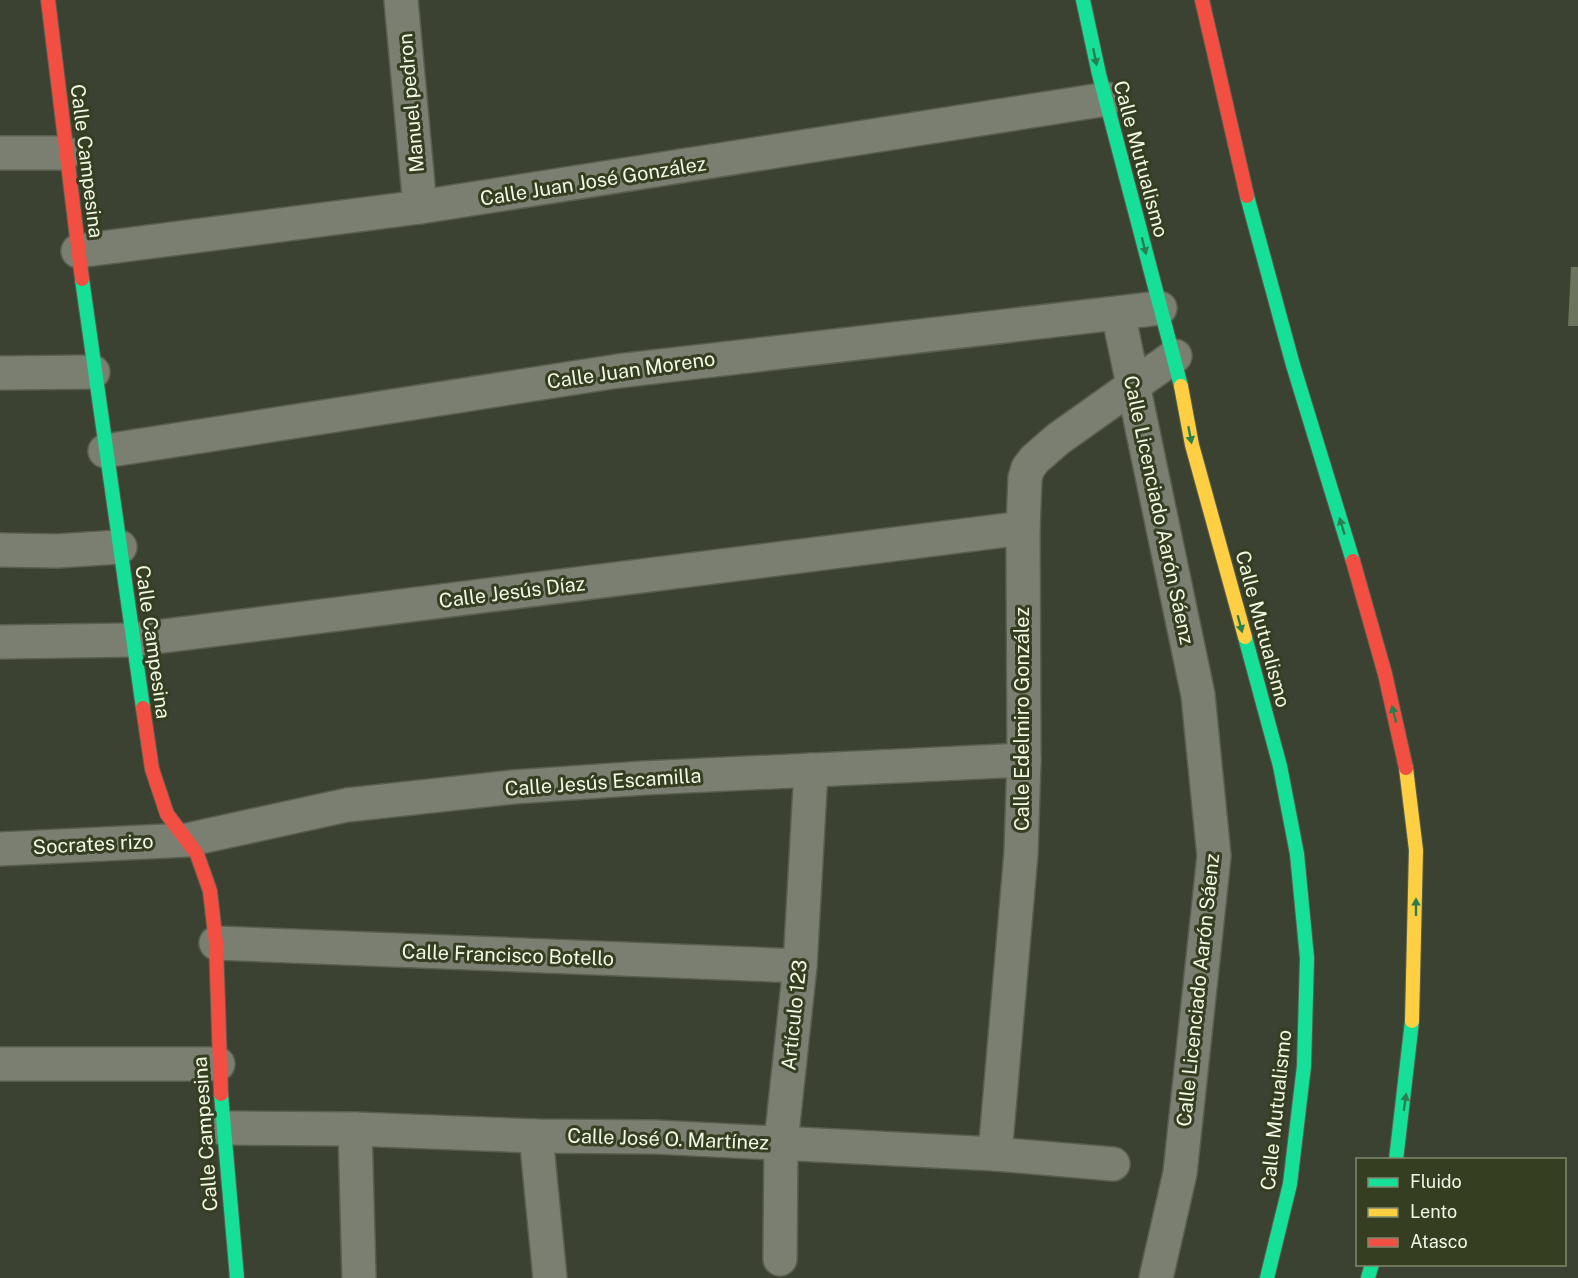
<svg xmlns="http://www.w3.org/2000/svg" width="1578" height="1278" viewBox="0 0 1578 1278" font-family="'Public Sans',sans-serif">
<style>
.building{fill:#6d745e}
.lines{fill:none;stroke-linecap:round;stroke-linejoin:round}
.street-casing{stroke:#595e4f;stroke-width:36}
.fast-casing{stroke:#595e4f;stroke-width:16}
.slow-casing{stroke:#595e4f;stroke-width:16}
.jam-casing{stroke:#595e4f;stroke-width:16}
.street{stroke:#7b7f72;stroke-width:33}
.fast{stroke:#16e098;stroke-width:14}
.slow{stroke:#ffcf43;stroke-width:14}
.jam{stroke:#f24e42;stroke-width:14}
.oneway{fill:#297f50}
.labels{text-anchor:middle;stroke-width:6;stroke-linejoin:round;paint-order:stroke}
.street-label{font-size:20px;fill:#f1f8e5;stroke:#353e20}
</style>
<rect width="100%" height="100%" fill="#3c4231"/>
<path class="building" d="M1571,267h7v59h-10z"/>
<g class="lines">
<g class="street-casing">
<g id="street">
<path d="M401,0l19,207"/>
<path d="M0,153h65"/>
<path d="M78,251l342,-44 687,-108"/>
<path d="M1118,313l80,382 16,161 -34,317 -24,105"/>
<path d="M0,373l93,-1"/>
<path d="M105,451l513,-80 542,-63"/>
<path d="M0,550l57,1 63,-4"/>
<path d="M0,642l132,-2 891,-112"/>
<path d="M0,849l187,-9 160,-35 166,-18 131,-9 380,-18"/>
<path d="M216,943l584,23"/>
<path d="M0,1064h218"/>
<path d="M222,1128l133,1 181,7 119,1 340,17 118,10"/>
<path d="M355,1129l4,149"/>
<path d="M536,1136l14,142"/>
<path d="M995,1154l26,-301 3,-93 -1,-232 2,-50 3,-10 7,-9 23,-20 117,-83"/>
<path d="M780,1259l1,-117 19,-176 11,-196"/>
</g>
</g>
<g class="fast-casing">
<g id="fast">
<path d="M1083,0l16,74 82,312"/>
<path d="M1247,196l46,169 60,196"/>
<path d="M82,279l61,429"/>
<path d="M1245,637l35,129 17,88 10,104 -3,108 -14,118 -23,94"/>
<path d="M221,1094l16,184"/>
<path d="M1396,1160l16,-139"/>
<path d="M1368,1278l4,-14"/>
</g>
</g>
<g class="slow-casing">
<g id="slow">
<path d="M1181,386l11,59 53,192"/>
<path d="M1406,768l10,82 -4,171"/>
</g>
</g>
<g class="jam-casing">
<g id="jam">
<path d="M48,0l34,279"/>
<path d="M1202,0l45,196"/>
<path d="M1353,561l32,113 21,94"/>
<path d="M143,708l9,61 15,45 30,40 13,37 6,52 5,151"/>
</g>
</g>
<use href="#street" class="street"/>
<use href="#fast" class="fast"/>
<use href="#slow" class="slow"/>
<use href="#jam" class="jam"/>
</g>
<defs><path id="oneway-solid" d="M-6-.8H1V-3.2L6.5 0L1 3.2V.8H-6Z" transform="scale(1.5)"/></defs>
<g class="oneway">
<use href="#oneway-solid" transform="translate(1095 57) rotate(78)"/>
<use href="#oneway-solid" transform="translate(1144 246) rotate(76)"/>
<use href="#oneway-solid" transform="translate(1190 435) rotate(79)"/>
<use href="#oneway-solid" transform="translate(1342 526) rotate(-107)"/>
<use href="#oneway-solid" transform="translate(1240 624) rotate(75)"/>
<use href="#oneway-solid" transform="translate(1394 714) rotate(-104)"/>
<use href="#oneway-solid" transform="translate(1416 907) rotate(-90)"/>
<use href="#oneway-solid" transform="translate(1405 1102) rotate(-82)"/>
</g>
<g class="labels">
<g class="street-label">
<text transform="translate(411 103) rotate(-95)" y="7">Manuel pedron</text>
<text transform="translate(1141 159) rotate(75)" y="7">Calle Mutualismo</text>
<text transform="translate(87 161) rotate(83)" y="7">Calle Campesina</text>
<text transform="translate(593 181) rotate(-9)" y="7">Calle Juan José González</text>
<text transform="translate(631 370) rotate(-8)" y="7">Calle Juan Moreno</text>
<text transform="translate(1159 510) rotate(78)" y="7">Calle Licenciado Aarón Sáenz</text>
<text transform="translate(512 592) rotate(-7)" y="7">Calle Jesús Díaz</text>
<text transform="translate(1263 629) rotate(75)" y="7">Calle Mutualismo</text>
<text transform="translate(153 642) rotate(82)" y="7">Calle Campesina</text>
<text transform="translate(1022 719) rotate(-90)" y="7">Calle Edelmiro González</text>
<text transform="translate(603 782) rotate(-4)" y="7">Calle Jesús Escamilla</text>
<text transform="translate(93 844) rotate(-3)" y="7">Socrates rizo</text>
<text transform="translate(508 955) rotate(2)" y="7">Calle Francisco Botello</text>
<text transform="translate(1198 990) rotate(-84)" y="7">Calle Licenciado Aarón Sáenz</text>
<text transform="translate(794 1015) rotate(-84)" y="7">Artículo 123</text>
<text transform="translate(1276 1110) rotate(-84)" y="7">Calle Mutualismo</text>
<text transform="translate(205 1134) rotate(-94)" y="7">Calle Campesina</text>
<text transform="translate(668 1139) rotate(2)" y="7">Calle José O. Martínez</text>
</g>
</g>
<rect x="1356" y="1158" width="210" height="108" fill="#353e20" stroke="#80886f" stroke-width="1.5"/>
<rect x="1368" y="1178" width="30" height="9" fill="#16e098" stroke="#80886f" stroke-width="1.5"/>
<text x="1410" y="1188" font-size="18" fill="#f1f8e5">Fluido</text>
<rect x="1368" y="1208" width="30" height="9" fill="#ffcf43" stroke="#80886f" stroke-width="1.5"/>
<text x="1410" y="1218" font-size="18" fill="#f1f8e5">Lento</text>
<rect x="1368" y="1238" width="30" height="9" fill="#f24e42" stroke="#80886f" stroke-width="1.5"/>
<text x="1410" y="1248" font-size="18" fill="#f1f8e5">Atasco</text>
</svg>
